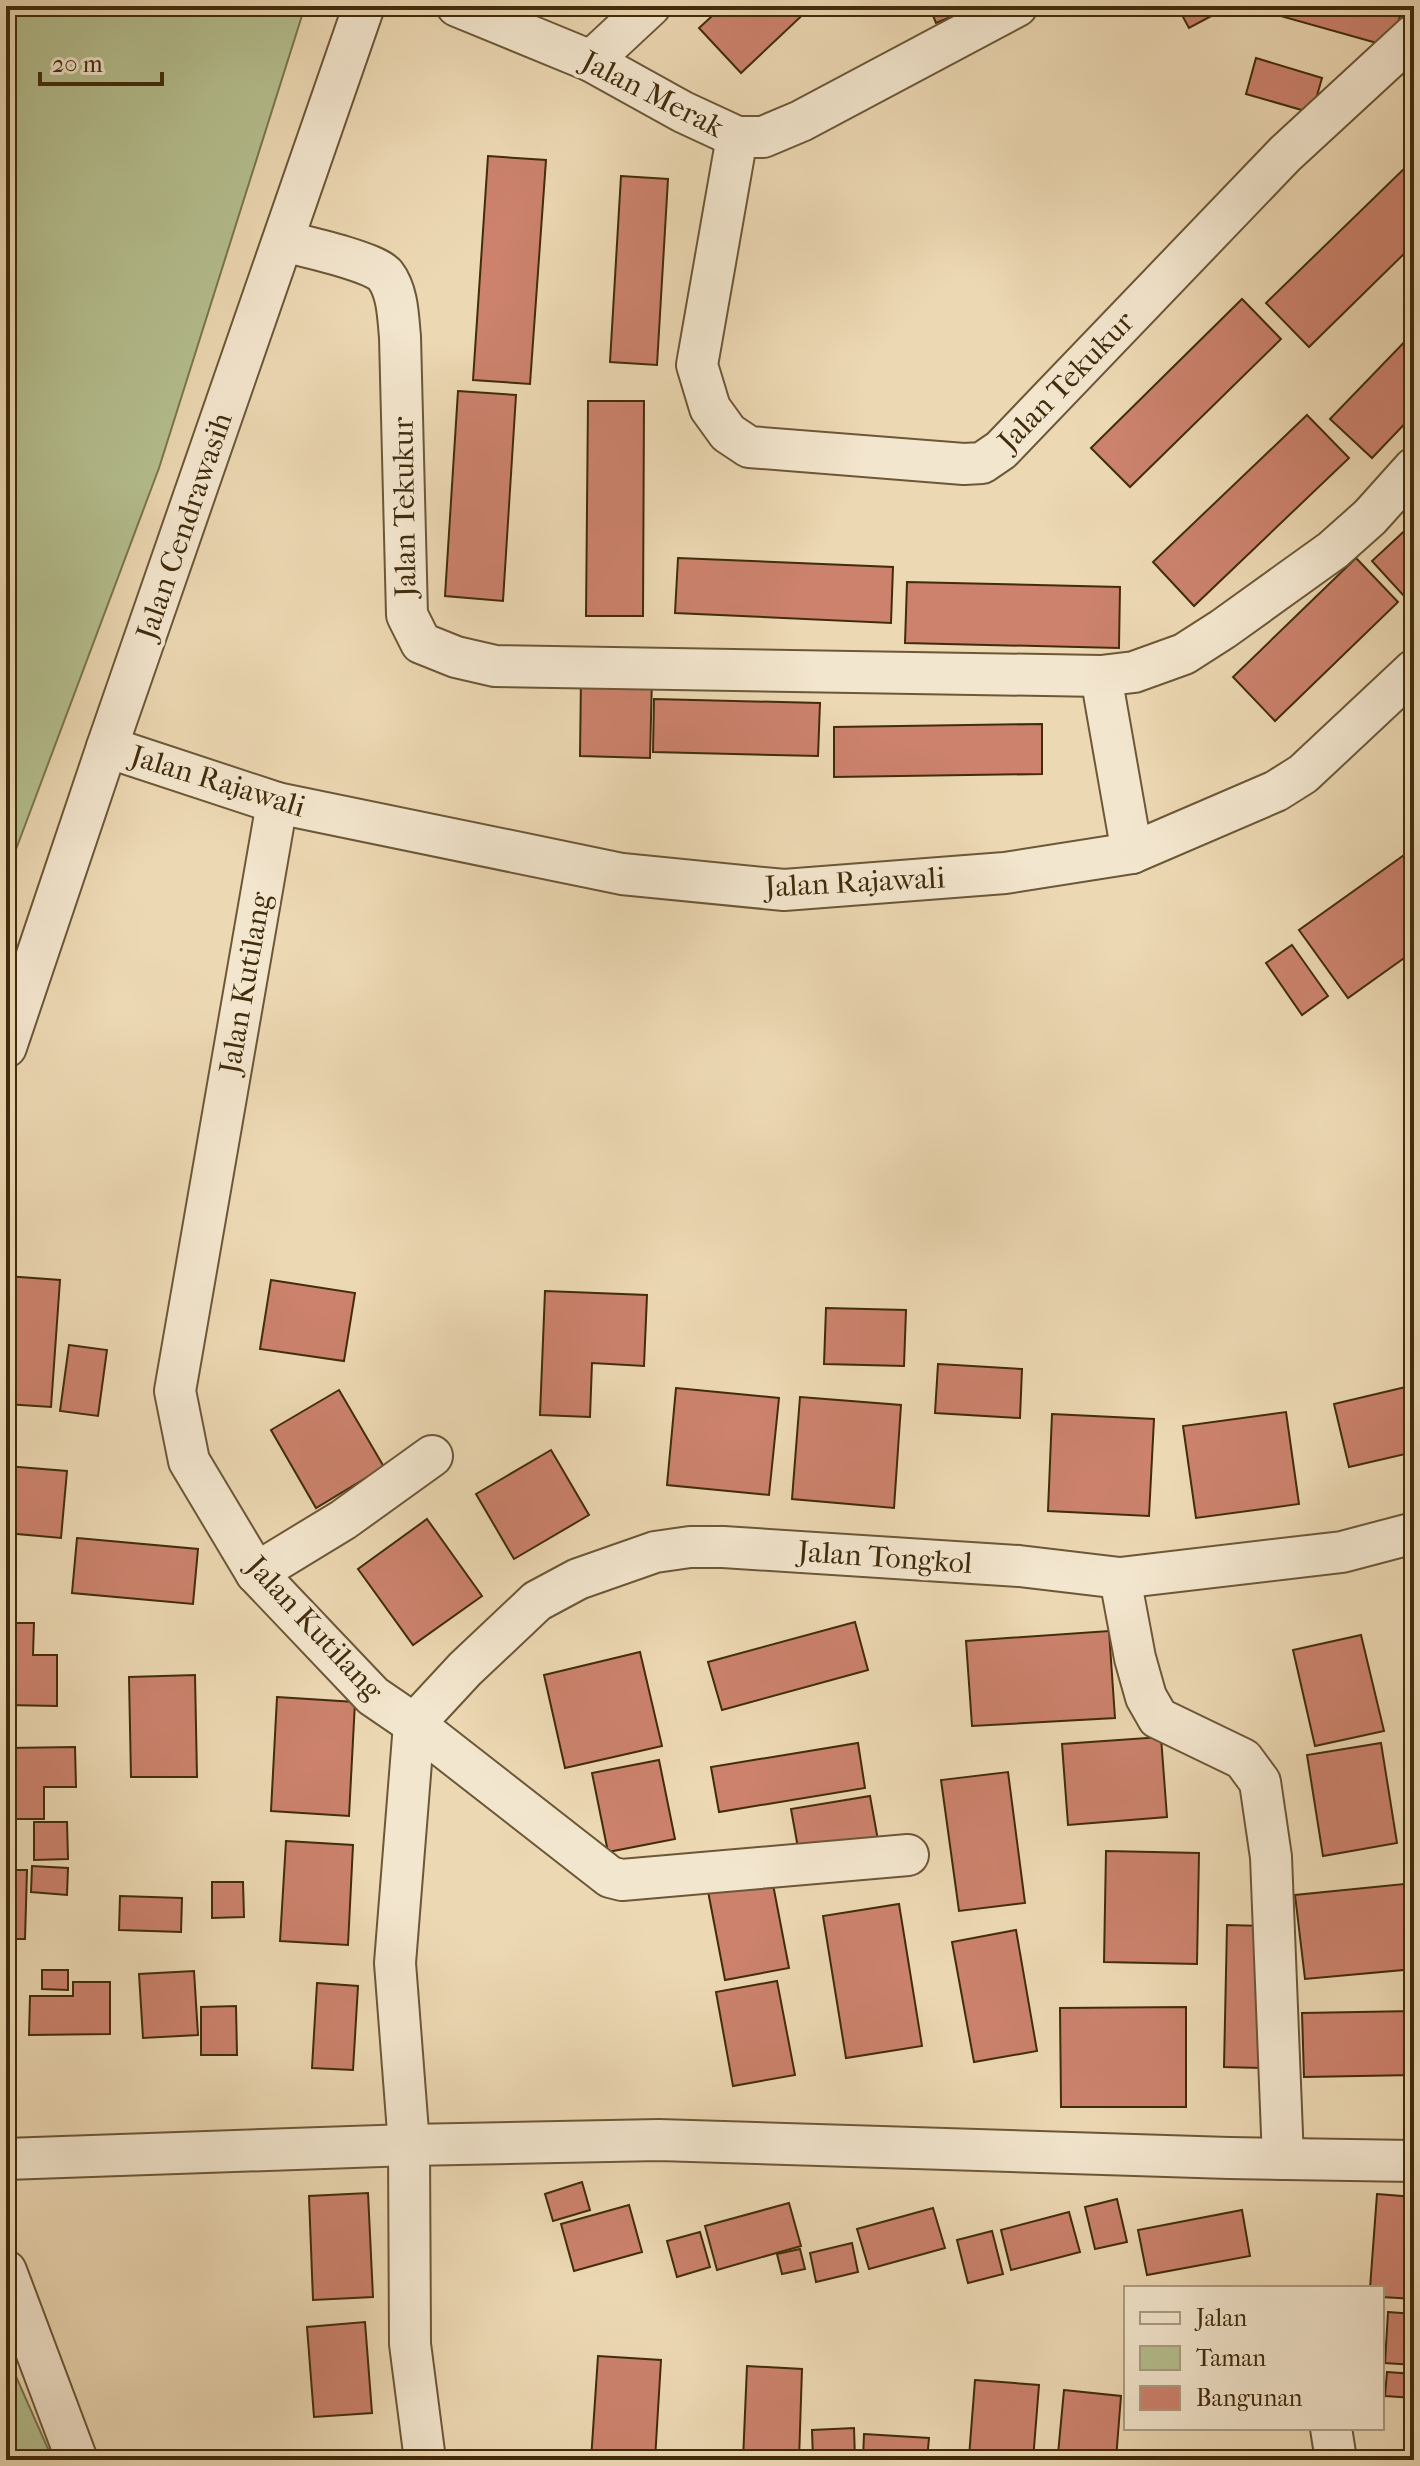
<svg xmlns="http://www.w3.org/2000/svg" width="1420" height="2466" viewBox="0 0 1420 2466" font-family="'IM FELL French Canon',serif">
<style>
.green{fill:#b5bf8f;stroke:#7b764e;stroke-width:2}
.building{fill:#cc826d;stroke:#412c0c;stroke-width:2}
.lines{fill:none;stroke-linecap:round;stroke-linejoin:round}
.minor-casing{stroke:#6c5736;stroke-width:44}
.minor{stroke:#f3e6ce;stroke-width:40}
.labels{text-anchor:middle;stroke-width:8;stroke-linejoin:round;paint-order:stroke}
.street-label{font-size:30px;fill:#412c0c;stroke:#f3e6ce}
</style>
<rect width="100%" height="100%" fill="#ecd8b3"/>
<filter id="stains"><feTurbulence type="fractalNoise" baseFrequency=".0025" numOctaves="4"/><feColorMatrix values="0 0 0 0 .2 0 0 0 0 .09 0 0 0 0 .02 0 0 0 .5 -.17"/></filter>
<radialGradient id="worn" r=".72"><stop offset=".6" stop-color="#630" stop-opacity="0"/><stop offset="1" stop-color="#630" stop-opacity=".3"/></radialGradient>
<g class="green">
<path d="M6,6h299l-146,462 -153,408z"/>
<path d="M6,2354l47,106h-47z"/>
</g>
<g class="building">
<path d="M723,6h89l-71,67 -42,-45z"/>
<path d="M929,6h49l-42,17z"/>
<path d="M1177,6h53l-41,22z"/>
<path d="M1260,6h143l-12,41 -132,-37z"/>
<path d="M1256,58l66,20 -10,35 -66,-19z"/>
<path d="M488,156l58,4 -16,224 -57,-4z"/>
<path d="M1414,159v85l-105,103 -43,-44z"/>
<path d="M621,176l47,3 -11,186 -47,-3z"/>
<path d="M1242,299l39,40 -151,148 -39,-39z"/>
<path d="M1414,332v82l-42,44 -42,-39z"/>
<path d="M458,391l58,4 -13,206 -58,-5z"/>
<path d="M588,401h56l-1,215h-57z"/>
<path d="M1307,415l42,43 -155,148 -41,-44z"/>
<path d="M1414,522v85l-42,-46z"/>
<path d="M678,558l215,9 -2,56 -216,-10z"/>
<path d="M1356,558l42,44 -123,119 -42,-44z"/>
<path d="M907,582l213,5 -1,61 -214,-5z"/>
<path d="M581,676l71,2 -2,80 -70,-2z"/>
<path d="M654,699l166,4 -2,53 -165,-4z"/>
<path d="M1042,724v50l-208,3v-50z"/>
<path d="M1414,848v103l-66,47 -49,-68z"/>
<path d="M1292,945l36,51 -26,19 -36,-52z"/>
<path d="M6,1276l54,4 -9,127 -45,-3z"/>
<path d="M271,1280l84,13 -11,68 -84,-12z"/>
<path d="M545,1291l102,4 -3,71 -52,-3 -2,54 -50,-2z"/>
<path d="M826,1308l80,2 -2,56 -80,-2z"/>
<path d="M69,1345l38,5 -9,66 -38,-5z"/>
<path d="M938,1364l84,5 -2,49 -85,-5z"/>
<path d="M1414,1385v67l-65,15 -15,-63z"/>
<path d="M676,1388l103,10 -10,97 -102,-10z"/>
<path d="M339,1390l45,77 -68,41 -45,-78z"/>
<path d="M800,1397l101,8 -7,103 -102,-9z"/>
<path d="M1286,1412l13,92 -103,14 -13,-92z"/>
<path d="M1052,1414l102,5 -5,97 -101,-5z"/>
<path d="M551,1450l38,65 -75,44 -38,-65z"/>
<path d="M6,1466l61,5 -6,67 -55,-5z"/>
<path d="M427,1519l55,77 -69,49 -55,-76z"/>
<path d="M77,1538l121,11 -5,55 -121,-11z"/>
<path d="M855,1622l13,48 -146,40 -14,-48z"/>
<path d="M6,1623h28l-1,32h24v51l-51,-1z"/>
<path d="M1109,1631l6,87 -143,8 -6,-85z"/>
<path d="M1361,1635l23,96 -69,15 -22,-96z"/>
<path d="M640,1652l22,94 -97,22 -21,-93z"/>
<path d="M195,1675l2,102h-66l-2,-100z"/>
<path d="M277,1697l78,5 -6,114 -78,-5z"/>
<path d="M1161,1737l6,80 -99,8 -6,-81z"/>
<path d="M858,1743l7,45 -146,24 -8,-45z"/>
<path d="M1381,1743l16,100 -74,13 -16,-101z"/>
<path d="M75,1747l1,40h-32v32h-38v-71z"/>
<path d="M659,1760l16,79 -67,13 -16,-79z"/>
<path d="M1008,1772l17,131 -66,8 -18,-131z"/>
<path d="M870,1796l9,50 -79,13 -9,-50z"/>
<path d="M34,1822h33l1,37 -34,1z"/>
<path d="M286,1841l67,4 -5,100 -68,-4z"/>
<path d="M1106,1851l93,2 -2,111 -93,-2z"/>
<path d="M32,1866l36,2 -1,27 -36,-3z"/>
<path d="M6,1870h21l-2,69h-19z"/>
<path d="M771,1874l18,94 -64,12 -18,-94z"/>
<path d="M212,1882h31l1,35 -32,1z"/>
<path d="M1414,1883v86l-109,10 -10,-84z"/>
<path d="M120,1896l62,2 -1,34 -62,-2z"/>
<path d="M899,1904l23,142 -76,12 -23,-142z"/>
<path d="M1227,1925l36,1 -2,142 -37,-1z"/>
<path d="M1016,1930l21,121 -63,11 -22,-120z"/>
<path d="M42,1970h26v20l-26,-1z"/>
<path d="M194,1971l4,64 -55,3 -4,-64z"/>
<path d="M777,1981l18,94 -62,11 -17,-94z"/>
<path d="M73,1982h37v52l-81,1 1,-39h43z"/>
<path d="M317,1983l41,3 -5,84 -41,-2z"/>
<path d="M236,2006l1,49h-36v-48z"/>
<path d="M1186,2007v100h-125l-1,-99z"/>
<path d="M1414,2011v64l-110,2 -2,-64z"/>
<path d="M582,2182l8,28 -37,11 -8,-27z"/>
<path d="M368,2193l5,104 -60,3 -4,-104z"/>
<path d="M1377,2194l37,3v102l-32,-2v-9h-12z"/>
<path d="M1117,2199l10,43 -32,7 -10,-42z"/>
<path d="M789,2203l12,43 -84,24 -12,-44z"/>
<path d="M629,2205l13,47 -68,19 -13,-47z"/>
<path d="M933,2208l12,40 -76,21 -12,-40z"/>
<path d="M1242,2210l8,46 -103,19 -9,-45z"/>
<path d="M1069,2212l11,40 -69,18 -10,-40z"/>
<path d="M992,2231l11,43 -35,9 -11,-43z"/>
<path d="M700,2232l10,35 -33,10 -10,-36z"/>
<path d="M852,2243l6,29 -42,10 -6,-29z"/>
<path d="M800,2249l5,20 -23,5 -5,-20z"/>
<path d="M1388,2312l26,2v51l-29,-2z"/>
<path d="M365,2322l7,91 -58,4 -7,-90z"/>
<path d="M598,2356l63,4 -6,100h-64z"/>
<path d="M747,2366l55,3 -3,91h-56z"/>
<path d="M1387,2372l27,2v24l-29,-2z"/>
<path d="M975,2380l64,5 -6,75 -64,-3z"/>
<path d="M1064,2390l57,6 -5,63 -58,-5z"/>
<path d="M854,2428l1,32h-42l-1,-30z"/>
<path d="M864,2434l65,4 -2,22h-64z"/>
<path d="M1157,2454l79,3v3h-80z"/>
</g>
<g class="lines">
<g class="minor-casing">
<g id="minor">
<path d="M457,6l134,55 92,51 54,25h26l38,-16 216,-115"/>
<path d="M591,61l59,-55"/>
<path d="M737,137l-40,228 13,43 18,25 21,14 215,17 18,-1 19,-13 284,-296 129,-119"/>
<path d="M283,241c20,5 92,21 102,34 13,17 13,42 15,62l7,278 14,28 35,14 39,9 606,10 33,-4 50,-18 39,-25 110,-79 37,-33 44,-49"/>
<path d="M1101,676l31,177"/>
<path d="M107,747l170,56 345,71 162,16 221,-17 127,-20 144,-62 27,-17 111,-104"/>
<path d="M277,803l-102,588 14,70 67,112 117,123 41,28 196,153 12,3 286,-25"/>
<path d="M6,1047l101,-300 257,-741"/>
<path d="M256,1573l87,-53 89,-64"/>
<path d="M1120,1578l15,80 11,39 12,21 85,41 17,23 11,75 12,302"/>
<path d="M414,1724l51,-55 72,-68 41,-22 77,-27 35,-5h33l296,19 101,12 222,-26 72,-19"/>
<path d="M414,1724l-19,239 14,182 1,199 15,116"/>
<path d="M6,2159l403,-14 250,-5 570,18 185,3"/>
<path d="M6,2271l71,189"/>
<path d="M1331,2428l5,32"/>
</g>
</g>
<use href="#minor" class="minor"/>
</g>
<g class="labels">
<g class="street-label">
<text transform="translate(653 94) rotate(27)" y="10">Jalan Merak</text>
<text transform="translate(1066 381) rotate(-46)" y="10">Jalan Tekukur</text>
<text transform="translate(404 507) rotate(-91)" y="10">Jalan Tekukur</text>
<text transform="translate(184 526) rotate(-71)" y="10">Jalan Cendrawasih</text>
<text transform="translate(218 781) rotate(17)" y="10">Jalan Rajawali</text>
<text transform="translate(855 882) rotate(-3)" y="10">Jalan Rajawali</text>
<text transform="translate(245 983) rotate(-80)" y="10">Jalan Kutilang</text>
<text transform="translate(885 1557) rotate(4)" y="10">Jalan Tongkol</text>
<text transform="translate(315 1628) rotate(47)" y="10">Jalan Kutilang</text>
</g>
</g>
<rect width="1420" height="2466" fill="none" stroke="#ecd8b3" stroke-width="32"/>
<rect x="8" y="8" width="1404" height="2450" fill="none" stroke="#412c0c" stroke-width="4"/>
<rect x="16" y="16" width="1388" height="2434" fill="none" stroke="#412c0c" stroke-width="2"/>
<rect x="1124" y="2286" width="260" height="144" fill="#f3e6ce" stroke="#ac9c80" stroke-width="2"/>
<rect x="1140" y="2312" width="40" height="12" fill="#f3e6ce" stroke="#ac9c80" stroke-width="2"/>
<text x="1196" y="2326" font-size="24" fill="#412c0c">Jalan</text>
<rect x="1140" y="2346" width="40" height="24" fill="#b5bf8f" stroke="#ac9c80" stroke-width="2"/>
<text x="1196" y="2366" font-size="24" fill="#412c0c">Taman</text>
<rect x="1140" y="2386" width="40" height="24" fill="#cc826d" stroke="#ac9c80" stroke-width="2"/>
<text x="1196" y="2406" font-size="24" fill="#412c0c">Bangunan</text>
<path d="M40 72v12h122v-12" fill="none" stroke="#412c0c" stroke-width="4"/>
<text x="52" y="72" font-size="24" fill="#412c0c" stroke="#f3e6ce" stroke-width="6" paint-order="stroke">20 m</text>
<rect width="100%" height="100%" filter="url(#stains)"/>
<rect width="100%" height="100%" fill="url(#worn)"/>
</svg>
